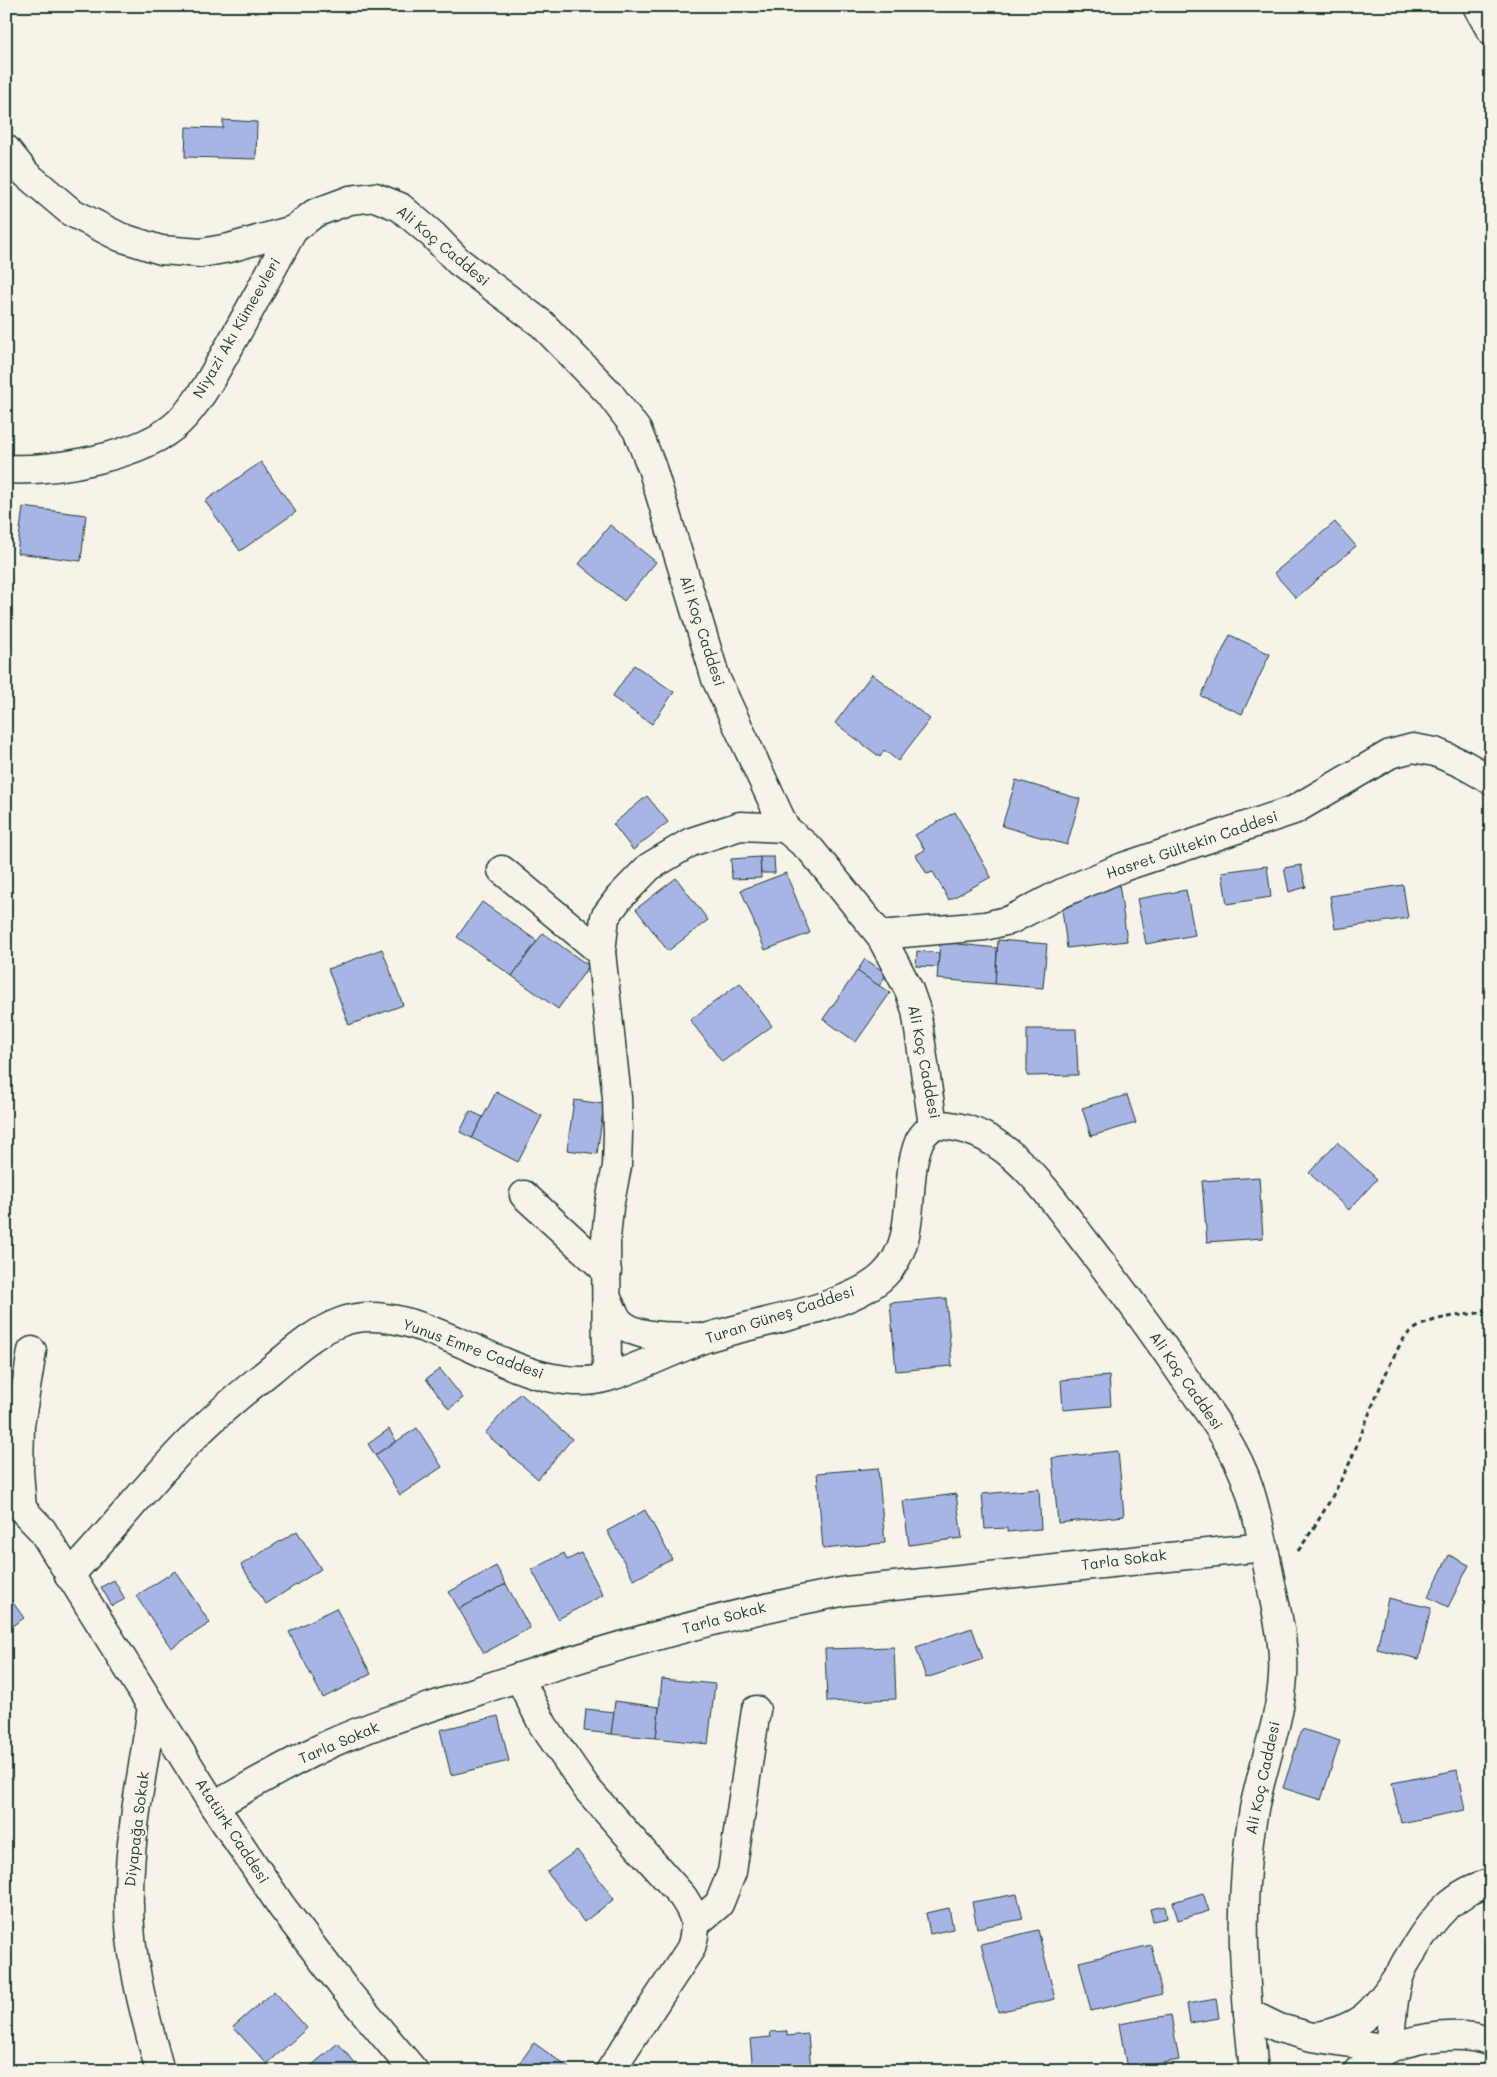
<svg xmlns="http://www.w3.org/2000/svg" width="1497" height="2077" viewBox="0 0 1497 2077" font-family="Mali,sans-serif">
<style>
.building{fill:#a7b5e5;stroke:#1f3d34}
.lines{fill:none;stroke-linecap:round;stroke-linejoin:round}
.minor-casing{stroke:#1f3d34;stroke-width:31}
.path{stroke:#1f3d34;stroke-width:3;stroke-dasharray:5 4;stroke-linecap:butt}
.minor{stroke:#f7f3e8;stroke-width:28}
.labels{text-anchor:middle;stroke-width:4;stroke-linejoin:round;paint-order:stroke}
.street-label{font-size:15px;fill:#1f3d34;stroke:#f7f3e8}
</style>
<rect width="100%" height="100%" fill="#f7f3e8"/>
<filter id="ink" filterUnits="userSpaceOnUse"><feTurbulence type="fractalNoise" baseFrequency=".02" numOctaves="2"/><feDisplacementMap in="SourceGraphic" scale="10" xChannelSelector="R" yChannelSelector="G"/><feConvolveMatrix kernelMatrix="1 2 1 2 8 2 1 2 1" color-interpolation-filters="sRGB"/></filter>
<g filter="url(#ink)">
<g class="building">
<path d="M223,120l34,2 -1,37 -71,-2 1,-30 37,1z"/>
<path d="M261,462l35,50 -56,39 -35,-50z"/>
<path d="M23,507l63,8 -5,46 -64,-8z"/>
<path d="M1335,522l21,24 -60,52 -22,-25z"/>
<path d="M610,525l46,37 -32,39 -45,-37z"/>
<path d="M1230,635l40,19 -28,60 -41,-18z"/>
<path d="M634,665l40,27 -22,32 -40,-27z"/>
<path d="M872,674l58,45 -32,42 -14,-11 -4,7 -45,-34z"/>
<path d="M1016,780l64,19 -13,46 -65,-19z"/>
<path d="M647,796l21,26 -35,28 -20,-26z"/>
<path d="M955,812l36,65 -42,23 -16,-28 -6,2 -11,-19 9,-5 -10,-15z"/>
<path d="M760,857l1,21 -29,1 -1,-20z"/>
<path d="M760,857h14l1,16h-14z"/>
<path d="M1301,865l5,22 -17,5 -5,-24z"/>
<path d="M1267,866l4,31 -44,7 -5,-32z"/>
<path d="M786,873l24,60 -45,17 -24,-60z"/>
<path d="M676,878l32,42 -40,31 -32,-42z"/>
<path d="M1119,883l8,58 -60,7 -5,-39z"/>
<path d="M1403,885l5,33 -73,11 -5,-33z"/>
<path d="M1186,890l9,45 -49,9 -9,-45z"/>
<path d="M482,902l55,39 -25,35 -55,-39z"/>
<path d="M543,933l46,33 -31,43 -46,-33z"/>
<path d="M998,940l49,4 -4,44 -48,-4z"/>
<path d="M940,942l57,6 -2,36 -58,-5z"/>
<path d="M382,949l21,56 -54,20 -21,-56z"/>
<path d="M917,951l22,2 -1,14 -22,-1z"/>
<path d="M865,959l22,15 -8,12 -22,-15z"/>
<path d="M857,971l33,22 -34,49 -33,-23z"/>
<path d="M740,983l32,43 -50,36 -32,-42z"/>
<path d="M1027,1029h49l2,46 -51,1z"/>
<path d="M496,1092l46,24 -24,46 -46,-24z"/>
<path d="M1127,1095l9,28 -45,13 -9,-28z"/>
<path d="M574,1100l30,4 -7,50 -30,-4z"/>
<path d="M470,1111l13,6 -11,21 -12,-6z"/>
<path d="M1337,1142l40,37 -28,31 -40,-37z"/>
<path d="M1259,1177l4,61 -56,4 -5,-61z"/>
<path d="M946,1298l6,68 -56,5 -6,-68z"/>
<path d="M440,1369l23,29 -14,11 -23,-30z"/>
<path d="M1109,1376l2,30 -48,4 -2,-30z"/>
<path d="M520,1393l52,46 -34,40 -53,-46z"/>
<path d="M417,1428l25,39 -42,28 -25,-40z"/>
<path d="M389,1429l7,12 -21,14 -7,-11z"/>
<path d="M1118,1451l6,65 -66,7 -6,-65z"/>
<path d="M878,1468l7,75 -62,6 -6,-76z"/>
<path d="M1039,1489l2,40 -34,3v-4l-22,1 -3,-35z"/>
<path d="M956,1494l6,44 -53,7 -6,-44z"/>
<path d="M645,1510l27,49 -38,21 -27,-49z"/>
<path d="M297,1531l24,38 -55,35 -25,-39z"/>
<path d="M564,1553l3,7 14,-7 22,42 -45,24 -26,-49z"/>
<path d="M1449,1555l20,10 -21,42 -20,-10z"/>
<path d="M496,1566l10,18 -47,25 -10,-17z"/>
<path d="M175,1571l35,52 -39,25 -35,-52z"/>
<path d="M114,1580l11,19 -13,7 -11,-19z"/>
<path d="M506,1584l24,44 -46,25 -25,-44z"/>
<path d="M6,1593l18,25 -18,12z"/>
<path d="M1388,1598l43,10 -12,51 -42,-10z"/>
<path d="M336,1608l35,66 -48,24 -34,-66z"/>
<path d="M972,1628l11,31 -57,19 -10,-31z"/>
<path d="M894,1647l2,52 -69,3 -2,-53z"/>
<path d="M662,1679l53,5 -7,60 -52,-6z"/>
<path d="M615,1701l44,6 -3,31 -45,-4z"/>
<path d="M586,1709l28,3 -3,22 -27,-3z"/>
<path d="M498,1716l11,45 -58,14 -11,-45z"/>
<path d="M1302,1729l38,12 -19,59 -38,-12z"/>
<path d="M6,1743l5,34 -5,1z"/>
<path d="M1457,1770l8,40 -64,13 -9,-40z"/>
<path d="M577,1850l37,49 -30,23 -37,-50z"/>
<path d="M1203,1893l6,18 -31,9 -5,-18z"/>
<path d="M1017,1894l6,25 -46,9 -5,-26z"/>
<path d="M1165,1906l2,12 -14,3 -3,-12z"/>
<path d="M949,1908l4,21 -23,5 -4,-21z"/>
<path d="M1038,1930l17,69 -57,13 -17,-68z"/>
<path d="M1151,1945l11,49 -71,17 -12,-49z"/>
<path d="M274,1991l33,37 -40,36 -34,-37z"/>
<path d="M1216,1999l3,19 -29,5 -3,-19z"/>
<path d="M1171,2015l8,45 -52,9 -8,-45z"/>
<path d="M787,2031v5l21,-2 3,37h-58l-3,-32 21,-2 -1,-5z"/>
<path d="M338,2043l23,28h-56z"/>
<path d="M534,2043l35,25 -3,3h-52z"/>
</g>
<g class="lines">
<g class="minor-casing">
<g id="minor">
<path d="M1477,6l14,25"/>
<path d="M6,149l20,25 45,38 49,25 41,13 40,3 28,-5 64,-18 22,-17 35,-13 25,-3 25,10 33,28 25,26 84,63 67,69 28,37 15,38 64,211 69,149 26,22 69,85 29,55 7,20 17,115"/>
<path d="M6,469c47,3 138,-13 173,-47 22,-22 35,-49 50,-75 22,-39 43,-78 64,-117"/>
<path d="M502,870l99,82"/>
<path d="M880,935l105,-9 25,-6 52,-27 61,-26 171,-57 96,-56 23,-6 22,4 28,12 28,16"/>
<path d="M933,1125c71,-3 114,68 153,118 35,45 68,90 100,137 24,34 50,68 63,108 10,31 16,64 22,96 6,30 14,61 12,92 -2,41 -21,92 -29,133 -17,89 -10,173 0,262"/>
<path d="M524,1195l83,76"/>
<path d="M607,1299c4,7 7,15 11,21 17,20 56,16 79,17"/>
<path d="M607,1377l-1,-138 3,-32 8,-41 1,-33 -1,-35 -16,-146 4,-35 14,-19 30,-31 42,-25 49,-16 45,2"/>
<path d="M6,1502l16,7 20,21 172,276 68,101 62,81 70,83"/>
<path d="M22,1509l-3,-38 1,-46 12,-74"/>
<path d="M69,1576c41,-43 78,-91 119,-133 26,-27 55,-51 84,-74 22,-18 42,-37 69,-47 64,-24 148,45 212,56 19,4 36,5 55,-1 34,-10 65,-27 98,-39 48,-16 144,-29 178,-63 36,-36 18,-91 35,-133 2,-6 9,-12 14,-17"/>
<path d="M519,1677l24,48 45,65 95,107c13,20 15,27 8,51l-81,123"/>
<path d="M152,1706c-8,61 -22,123 -23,185 -2,60 15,122 31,180"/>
<path d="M214,1806c34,-19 68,-39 103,-56 46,-23 97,-37 146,-54 125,-43 253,-80 383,-105l418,-44"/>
<path d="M695,1924l24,-20 13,-32 24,-162"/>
<path d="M1248,2013l31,15 33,9 77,12c3,-25 3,-53 12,-77 3,-8 9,-16 13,-23 19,-31 40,-58 77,-66"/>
<path d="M1319,2036c43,-10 53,-22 77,-57"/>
<path d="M1358,2071c10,-7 21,-18 32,-23 30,-11 71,-18 101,-6"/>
</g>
</g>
<path class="path" d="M1298,1551c20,-28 37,-58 52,-89 10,-23 44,-118 59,-129 21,-17 50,-17 76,-21"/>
<use href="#minor" class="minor"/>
</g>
</g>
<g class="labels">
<g class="street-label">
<text transform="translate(443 246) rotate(40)" y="5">Ali Koç Caddesi</text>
<text transform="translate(237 328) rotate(-60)" y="5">Niyazi Akı Kümeevleri</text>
<text transform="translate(702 631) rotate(72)" y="5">Ali Koç Caddesi</text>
<text transform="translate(1192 845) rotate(-19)" y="5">Hasret Gültekin Caddesi</text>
<text transform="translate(924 1062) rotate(79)" y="5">Ali Koç Caddesi</text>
<text transform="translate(780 1315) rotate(-18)" y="5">Turan Güneş Caddesi</text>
<text transform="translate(473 1349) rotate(20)" y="5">Yunus Emre Caddesi</text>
<text transform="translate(1186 1381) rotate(55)" y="5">Ali Koç Caddesi</text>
<text transform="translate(1124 1560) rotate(-7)" y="5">Tarla Sokak</text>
<text transform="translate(724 1618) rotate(-15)" y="5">Tarla Sokak</text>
<text transform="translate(339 1743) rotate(-23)" y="5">Tarla Sokak</text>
<text transform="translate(1263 1778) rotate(-78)" y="5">Ali Koç Caddesi</text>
<text transform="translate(137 1829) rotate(-83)" y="5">Diyapağa Sokak</text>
<text transform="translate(232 1831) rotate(57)" y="5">Atatürk Caddesi</text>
</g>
</g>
<rect width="1497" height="2077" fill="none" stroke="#f7f3e8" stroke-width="25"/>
<rect x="12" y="12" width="1472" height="2052" fill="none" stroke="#1f3d34" stroke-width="2" filter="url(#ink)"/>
</svg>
